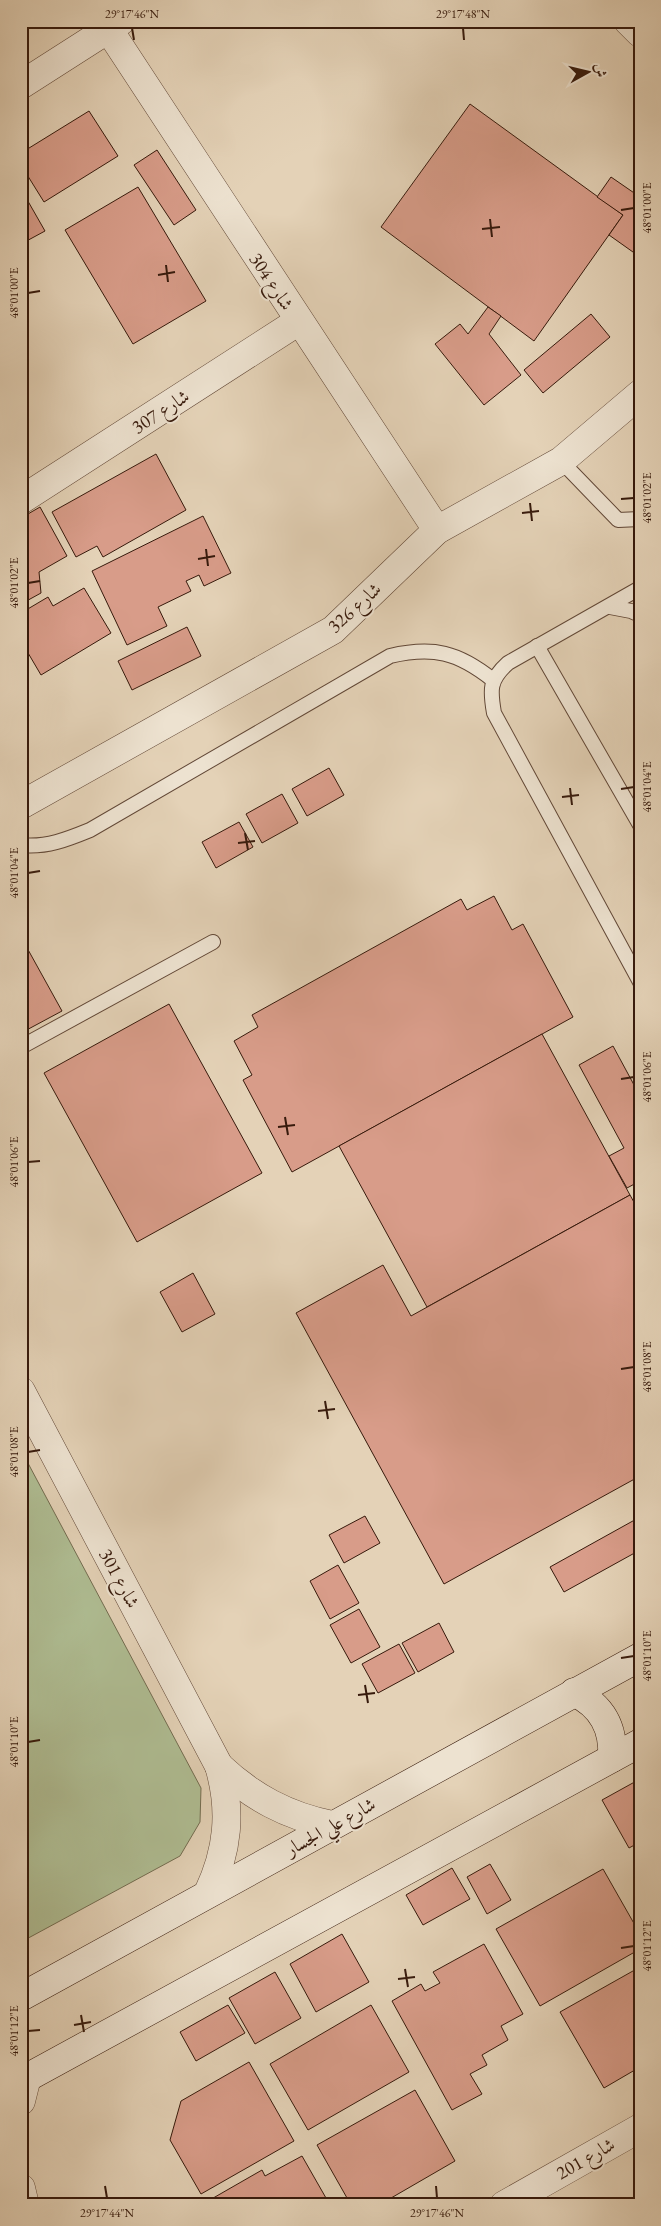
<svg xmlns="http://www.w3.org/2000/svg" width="661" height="2226" viewBox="0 0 661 2226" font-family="'EB Garamond',Amiri,serif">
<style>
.green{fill:#afbd93;stroke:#736c50}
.building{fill:#d89c89;stroke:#371a0c}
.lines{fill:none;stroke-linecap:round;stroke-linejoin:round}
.lane-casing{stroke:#624837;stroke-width:16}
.street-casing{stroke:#624837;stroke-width:29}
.secondary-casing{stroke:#371a0c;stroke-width:29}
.lane{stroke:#ede2d0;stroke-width:14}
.street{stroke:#ede2d0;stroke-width:28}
.secondary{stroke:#ede2d0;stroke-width:28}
.ticks{fill:none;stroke:#371a0c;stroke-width:2}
.labels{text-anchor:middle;stroke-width:4;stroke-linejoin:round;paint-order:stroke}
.street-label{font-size:19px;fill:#371a0c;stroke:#ede2d0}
.neatline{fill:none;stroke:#371a0c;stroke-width:2}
.ticks-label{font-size:12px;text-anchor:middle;fill:#371a0c}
</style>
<rect width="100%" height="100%" fill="#e4d2b7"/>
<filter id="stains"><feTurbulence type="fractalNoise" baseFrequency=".004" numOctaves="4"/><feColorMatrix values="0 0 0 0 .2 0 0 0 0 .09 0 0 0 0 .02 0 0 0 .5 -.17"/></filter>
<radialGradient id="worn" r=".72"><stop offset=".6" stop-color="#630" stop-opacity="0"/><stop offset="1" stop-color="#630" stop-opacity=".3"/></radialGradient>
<path class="green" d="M21,1450l180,338 -1,34 -20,34 -159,86z"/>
<g class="building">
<path d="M470,104l153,111 -89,126 -153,-114z"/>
<path d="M89,111l29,45 -74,46 -23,-37v-12z"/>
<path d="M157,150l39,60 -22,15 -40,-60z"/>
<path d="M611,177l29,20v60l-31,-22 14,-20 -26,-18z"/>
<path d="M138,187l68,114 -73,43 -68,-114z"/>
<path d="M21,189l24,42 -24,13z"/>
<path d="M488,307l13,9 -12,18 32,41 -37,30 -49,-61 25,-20 8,10z"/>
<path d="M591,314l19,23 -67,56 -19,-23z"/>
<path d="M156,454l30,56 -83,47 -6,-11 -21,11 -24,-45z"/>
<path d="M40,507l27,49 -28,16 2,21 -20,11v-86z"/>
<path d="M203,516l28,57 -27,13 -5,-11 -13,6 5,10 -33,16 9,19 -40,19 -35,-74z"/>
<path d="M84,588l27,45 -70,42 -20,-34v-28l27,-16 5,9z"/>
<path d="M187,627l14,29 -69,34 -14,-29z"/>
<path d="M329,768l15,27 -37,21 -15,-27z"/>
<path d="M282,794l16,29 -36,20 -16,-29z"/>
<path d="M239,822l14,25 -37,21 -14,-26z"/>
<path d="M494,896l18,34 11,-6 50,93 -281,155 -49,-92 9,-5 -18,-34 24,-14 -6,-12 209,-116 6,11z"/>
<path d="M21,937l41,74 -41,22z"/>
<path d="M169,1004l93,169 -125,69 -93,-169z"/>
<path d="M542,1034l88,161 -203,112 -88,-161z"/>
<path d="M613,1046l27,50v85l-13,7 -18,-32 15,-8 -45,-83z"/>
<path d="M630,1195l10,18v263l-196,108 -148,-271 87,-48 28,51z"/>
<path d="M193,1273l22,41 -33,18 -22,-40z"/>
<path d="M365,1516l15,27 -36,20 -15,-28z"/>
<path d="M640,1517v33l-76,42 -14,-25z"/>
<path d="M338,1565l21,38 -29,16 -20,-38z"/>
<path d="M359,1609l21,38 -29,16 -21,-38z"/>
<path d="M439,1623l15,29 -36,20 -16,-29z"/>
<path d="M399,1644l16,29 -37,20 -16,-29z"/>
<path d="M640,1779v63l-11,6 -27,-48z"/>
<path d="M490,1864l21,36 -24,14 -20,-37z"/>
<path d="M452,1868l18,31 -47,26 -17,-30z"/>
<path d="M603,1869l37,65v15l-100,57 -44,-77z"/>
<path d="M342,1934l27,48 -53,30 -26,-48z"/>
<path d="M484,1944l39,70 -22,12 7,14 -26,15 5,10 -17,9 12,20 -30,16 -60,-109 29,-17 4,7 15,-8 -7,-11z"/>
<path d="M640,1967v100l-36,21 -44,-76z"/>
<path d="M275,1972l26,46 -46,26 -26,-46z"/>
<path d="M228,2005l17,28 -49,28 -16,-29z"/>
<path d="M371,2005l38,67 -101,58 -38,-66z"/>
<path d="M249,2062l45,79 -93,53 -31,-54 11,-39z"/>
<path d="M415,2090l40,71 -76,44h-28l-34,-60z"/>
<path d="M302,2156l28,49h-129l61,-35 3,6z"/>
</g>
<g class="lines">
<g class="lane-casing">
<g id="lane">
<path d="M561,461l57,59 22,-1"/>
<path d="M640,588l-132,75c-19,17 -18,27 -14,50l146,269"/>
<path d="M610,607l21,4 9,4"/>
<path d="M537,646l103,179"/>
<path d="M21,845c25,3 47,-6 69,-15l300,-174c43,-10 68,-4 103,24"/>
<path d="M21,1047l192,-105"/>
</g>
</g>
<g class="street-casing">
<g id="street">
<path d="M628,21l12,12"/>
<path d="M109,30l328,500"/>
<path d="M21,85l100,-64"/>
<path d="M21,500l278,-179"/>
<path d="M21,805l312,-175 104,-100 124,-69 79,-67"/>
<path d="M21,1391l198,375c13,45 9,85 -11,127"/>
<path d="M219,1766c33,31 68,50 113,59"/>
<path d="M21,2101l6,-24"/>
<path d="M21,2188l4,17"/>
<path d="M504,2205l136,-77"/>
</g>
</g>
<g class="secondary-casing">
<g id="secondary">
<path d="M574,1692c28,14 40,36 38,66"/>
<path d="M21,1997l619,-340"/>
<path d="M21,2081l619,-338"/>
</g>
</g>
<use href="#lane" class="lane"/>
<use href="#street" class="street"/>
<use href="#secondary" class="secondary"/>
</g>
<path class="ticks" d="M132,28l2,12M463,28l1,12M621,210l13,-2M490,219l2,18M482,229l18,-2M166,265l2,17M158,275l17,-3M28,293l12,-2M621,499l13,-1M530,503l2,18M522,513l17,-2M206,549l2,17M198,559l17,-3M28,583l12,-2M570,788l2,17M621,789l13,-2M562,797l17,-2M245,833l3,17M238,843l17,-2M28,873l12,-2M621,1079l13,-2M285,1117l3,18M278,1127l17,-2M28,1162l12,-1M621,1369l13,-2M325,1401l3,18M318,1411l17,-2M28,1452l12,-2M621,1658l13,-2M365,1685l3,18M358,1695l17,-2M28,1742l12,-2M621,1948l13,-2M405,1969l3,18M398,1979l17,-2M81,2015l3,17M74,2025l17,-3M28,2031l12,-1M105,2186l2,12M436,2186l1,12"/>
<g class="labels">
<g class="street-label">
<text transform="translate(272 281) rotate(57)" y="7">شارع 304</text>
<text transform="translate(160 411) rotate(-33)" y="7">شارع 307</text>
<text transform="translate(354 607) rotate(-42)" y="7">شارع 326</text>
<text transform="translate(120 1578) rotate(62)" y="7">شارع 301</text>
<text transform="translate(330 1826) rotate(-29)" y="7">شارع علي الجسار</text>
<text transform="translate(585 2158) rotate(-30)" y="7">شارع 201</text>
</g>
</g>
<rect width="661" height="2226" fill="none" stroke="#e4d2b7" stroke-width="55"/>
<g transform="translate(588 72) rotate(82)" stroke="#ede2d0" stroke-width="4" paint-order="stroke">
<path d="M0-4L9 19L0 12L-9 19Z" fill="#371a0c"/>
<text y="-8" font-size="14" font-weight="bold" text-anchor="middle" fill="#371a0c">ش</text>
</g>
<rect x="28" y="28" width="606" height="2170" class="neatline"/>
<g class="ticks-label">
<text x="132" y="18">29°17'46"N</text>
<text x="463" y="18">29°17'48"N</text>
<text transform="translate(647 208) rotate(-90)" y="4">48°01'00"E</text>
<text transform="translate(14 293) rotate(-90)" y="4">48°01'00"E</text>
<text transform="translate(647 498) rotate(-90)" y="4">48°01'02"E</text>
<text transform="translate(14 583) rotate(-90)" y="4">48°01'02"E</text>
<text transform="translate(647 787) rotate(-90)" y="4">48°01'04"E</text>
<text transform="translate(14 873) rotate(-90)" y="4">48°01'04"E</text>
<text transform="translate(647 1077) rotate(-90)" y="4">48°01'06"E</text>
<text transform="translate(14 1162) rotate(-90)" y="4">48°01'06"E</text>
<text transform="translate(647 1367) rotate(-90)" y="4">48°01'08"E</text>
<text transform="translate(14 1452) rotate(-90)" y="4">48°01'08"E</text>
<text transform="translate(647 1656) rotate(-90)" y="4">48°01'10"E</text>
<text transform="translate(14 1742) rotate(-90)" y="4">48°01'10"E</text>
<text transform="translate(647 1946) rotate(-90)" y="4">48°01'12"E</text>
<text transform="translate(14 2031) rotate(-90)" y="4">48°01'12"E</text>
<text x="107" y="2217">29°17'44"N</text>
<text x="437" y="2217">29°17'46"N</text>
</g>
<rect width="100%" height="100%" filter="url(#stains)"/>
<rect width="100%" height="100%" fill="url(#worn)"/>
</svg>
